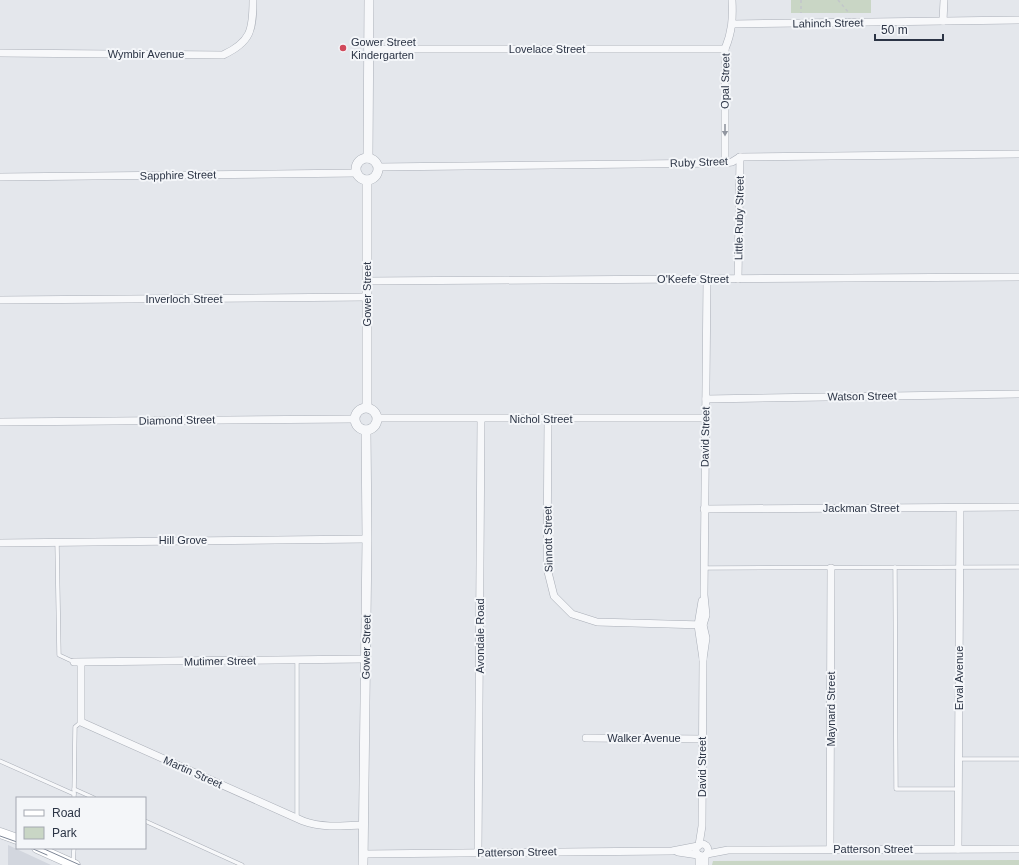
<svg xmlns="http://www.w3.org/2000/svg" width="1019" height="865" viewBox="0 0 1019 865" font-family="Helvetica,sans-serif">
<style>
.built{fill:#d2d6de}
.green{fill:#c9d6c5}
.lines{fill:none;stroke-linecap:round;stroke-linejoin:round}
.service-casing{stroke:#a9aeb7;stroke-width:4.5}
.minor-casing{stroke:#a9aeb7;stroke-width:8}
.tertiary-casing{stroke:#a9aeb7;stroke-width:10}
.secondary-casing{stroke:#a9aeb7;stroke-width:11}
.path{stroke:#c2c5cb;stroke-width:1.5;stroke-dasharray:3 3;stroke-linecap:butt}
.service{stroke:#f7f8fa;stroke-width:3.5}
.minor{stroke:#f7f8fa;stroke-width:7}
.tertiary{stroke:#f7f8fa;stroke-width:9}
.secondary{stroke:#fff;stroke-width:10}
.tram{stroke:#7d8696;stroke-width:1}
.oneway{fill:#9196a0}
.poi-dot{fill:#d1495b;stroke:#f4f6f9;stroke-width:1.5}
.labels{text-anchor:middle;stroke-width:4;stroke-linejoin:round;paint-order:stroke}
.street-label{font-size:11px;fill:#2b3445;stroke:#f4f6f9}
.poi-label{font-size:11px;fill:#2b3445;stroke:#f4f6f9;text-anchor:start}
</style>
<rect width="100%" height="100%" fill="#e4e7ec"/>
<path class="built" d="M8,845l43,20h-43z"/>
<g class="green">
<rect x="791" y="0" width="80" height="13"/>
<path d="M1019,860v5h-307l1,-4z"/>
</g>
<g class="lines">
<g class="service-casing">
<g id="service">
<path d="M57,542l2,113 15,7"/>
<path d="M895,567l1,222h62"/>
<path d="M704,568l315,-1"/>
<path d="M958,759h61"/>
<path d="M0,761l74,33"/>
<path d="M74,789l20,9"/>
<path d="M74,798l1,-71 6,-5"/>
<path d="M297,818v-158"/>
<path d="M145,821l97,44"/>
<path d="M73,863l1,-15"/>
</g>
</g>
<g class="minor-casing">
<g id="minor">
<path d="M943,21l1,-21"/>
<path d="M733,24l286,-4"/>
<path d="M368,49h357"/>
<path d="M0,53l223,2c28,-13 30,-25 30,-55"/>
<path d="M725,163v-114c7,-17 8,-30 7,-49"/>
<path d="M378,167l347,-4 7,-1 8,-5 279,-3"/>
<path d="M0,177l357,-4"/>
<path d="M738,279l2,-122"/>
<path d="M367,281l652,-4"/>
<path d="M0,300l368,-3"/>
<path d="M706,399l313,-5"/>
<path d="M378,418h326"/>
<path d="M548,419l-1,149 7,28 18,18 25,8 106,3"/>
<path d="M0,422l355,-3"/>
<path d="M704,509l315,-2"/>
<path d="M0,543l367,-4"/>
<path d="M703,659l3,-21 -3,-13 3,-10 -2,-20 3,-316"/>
<path d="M74,662l291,-3"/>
<path d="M81,663v59l222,99c19,7 40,5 60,4"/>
<path d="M586,738l117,1"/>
<circle cx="702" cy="850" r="6"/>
<path d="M699,845l3,-19 1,-167 -5,-34 4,-24"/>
<path d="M830,849l1,-281"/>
<path d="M958,849l2,-341"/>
<path d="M678,852l20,3"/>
<path d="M478,853l3,-434"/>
<path d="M363,854l309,-3 26,-5"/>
<path d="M707,854l21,-4 291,-1"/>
<path d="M699,855v10"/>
<path d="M705,865v-9"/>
</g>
</g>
<g class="tertiary-casing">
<g id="tertiary">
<path d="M368,158l1,-158"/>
<circle cx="367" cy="169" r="11"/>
<path d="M367,180v227"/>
<circle cx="366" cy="419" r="11"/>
<path d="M363,865l4,-326 -1,-109"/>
</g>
</g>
<g class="secondary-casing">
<g id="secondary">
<path d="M0,833l17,6"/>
<path d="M37,848l38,17"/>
</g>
</g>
<g class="path">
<path d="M801,0v13"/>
<path d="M838,0l11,13"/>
</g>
<use href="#service" class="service"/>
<use href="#minor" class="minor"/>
<use href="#tertiary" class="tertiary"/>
<use href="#secondary" class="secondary"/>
<g class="tram">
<path d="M0,836l17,6"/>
<path d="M31,848l16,7"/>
<path d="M42,848l38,17"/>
</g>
</g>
<defs><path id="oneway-solid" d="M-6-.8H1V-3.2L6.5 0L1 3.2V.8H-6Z"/></defs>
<use class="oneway" href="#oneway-solid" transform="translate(725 130) rotate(90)"/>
<circle class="poi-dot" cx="343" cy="48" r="4"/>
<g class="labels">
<g class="street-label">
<text transform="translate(828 23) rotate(-1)" y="4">Lahinch Street</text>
<text x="547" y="53">Lovelace Street</text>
<text x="146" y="58">Wymbir Avenue</text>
<text transform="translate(725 81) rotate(-89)" y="4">Opal Street</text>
<text transform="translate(699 162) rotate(-2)" y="4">Ruby Street</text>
<text transform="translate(178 175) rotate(-1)" y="4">Sapphire Street</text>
<text transform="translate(739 218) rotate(-89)" y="4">Little Ruby Street</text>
<text x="693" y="283">O'Keefe Street</text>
<text transform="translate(367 294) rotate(-90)" y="4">Gower Street</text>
<text x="184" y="303">Inverloch Street</text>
<text transform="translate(862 396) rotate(-1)" y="4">Watson Street</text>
<text x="541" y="423">Nichol Street</text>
<text transform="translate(177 420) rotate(-1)" y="4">Diamond Street</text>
<text transform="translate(705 437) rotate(-89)" y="4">David Street</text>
<text x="861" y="512">Jackman Street</text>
<text transform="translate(548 539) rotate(-91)" y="4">Sinnott Street</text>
<text x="183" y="544">Hill Grove</text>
<text transform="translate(480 636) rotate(-90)" y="4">Avondale Road</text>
<text transform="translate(366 647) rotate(-89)" y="4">Gower Street</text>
<text transform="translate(220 661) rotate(-1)" y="4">Mutimer Street</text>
<text transform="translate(959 678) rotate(-90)" y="4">Erval Avenue</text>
<text transform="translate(831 709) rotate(-90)" y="4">Maynard Street</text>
<text x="644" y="742">Walker Avenue</text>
<text transform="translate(702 767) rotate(-90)" y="4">David Street</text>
<text transform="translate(193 772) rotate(24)" y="4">Martin Street</text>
<text x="873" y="853">Patterson Street</text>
<text transform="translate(517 852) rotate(-1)" y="4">Patterson Street</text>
</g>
<g class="poi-label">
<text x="351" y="46">Gower Street<tspan x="351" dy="13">Kindergarten</tspan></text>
</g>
</g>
<rect x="16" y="797" width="130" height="52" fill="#f4f6f9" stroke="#a4a8b1"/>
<rect x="24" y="810" width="20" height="6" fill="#ffffff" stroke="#a4a8b1"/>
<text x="52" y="817" font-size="12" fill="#2b3445">Road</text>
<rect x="24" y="827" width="20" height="12" fill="#c9d6c5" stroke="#a4a8b1"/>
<text x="52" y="837" font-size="12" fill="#2b3445">Park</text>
<path d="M875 34v6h68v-6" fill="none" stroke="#2b3445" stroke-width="2"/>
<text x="881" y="34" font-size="12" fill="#2b3445" stroke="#f4f6f9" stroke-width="3" paint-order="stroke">50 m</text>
</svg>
